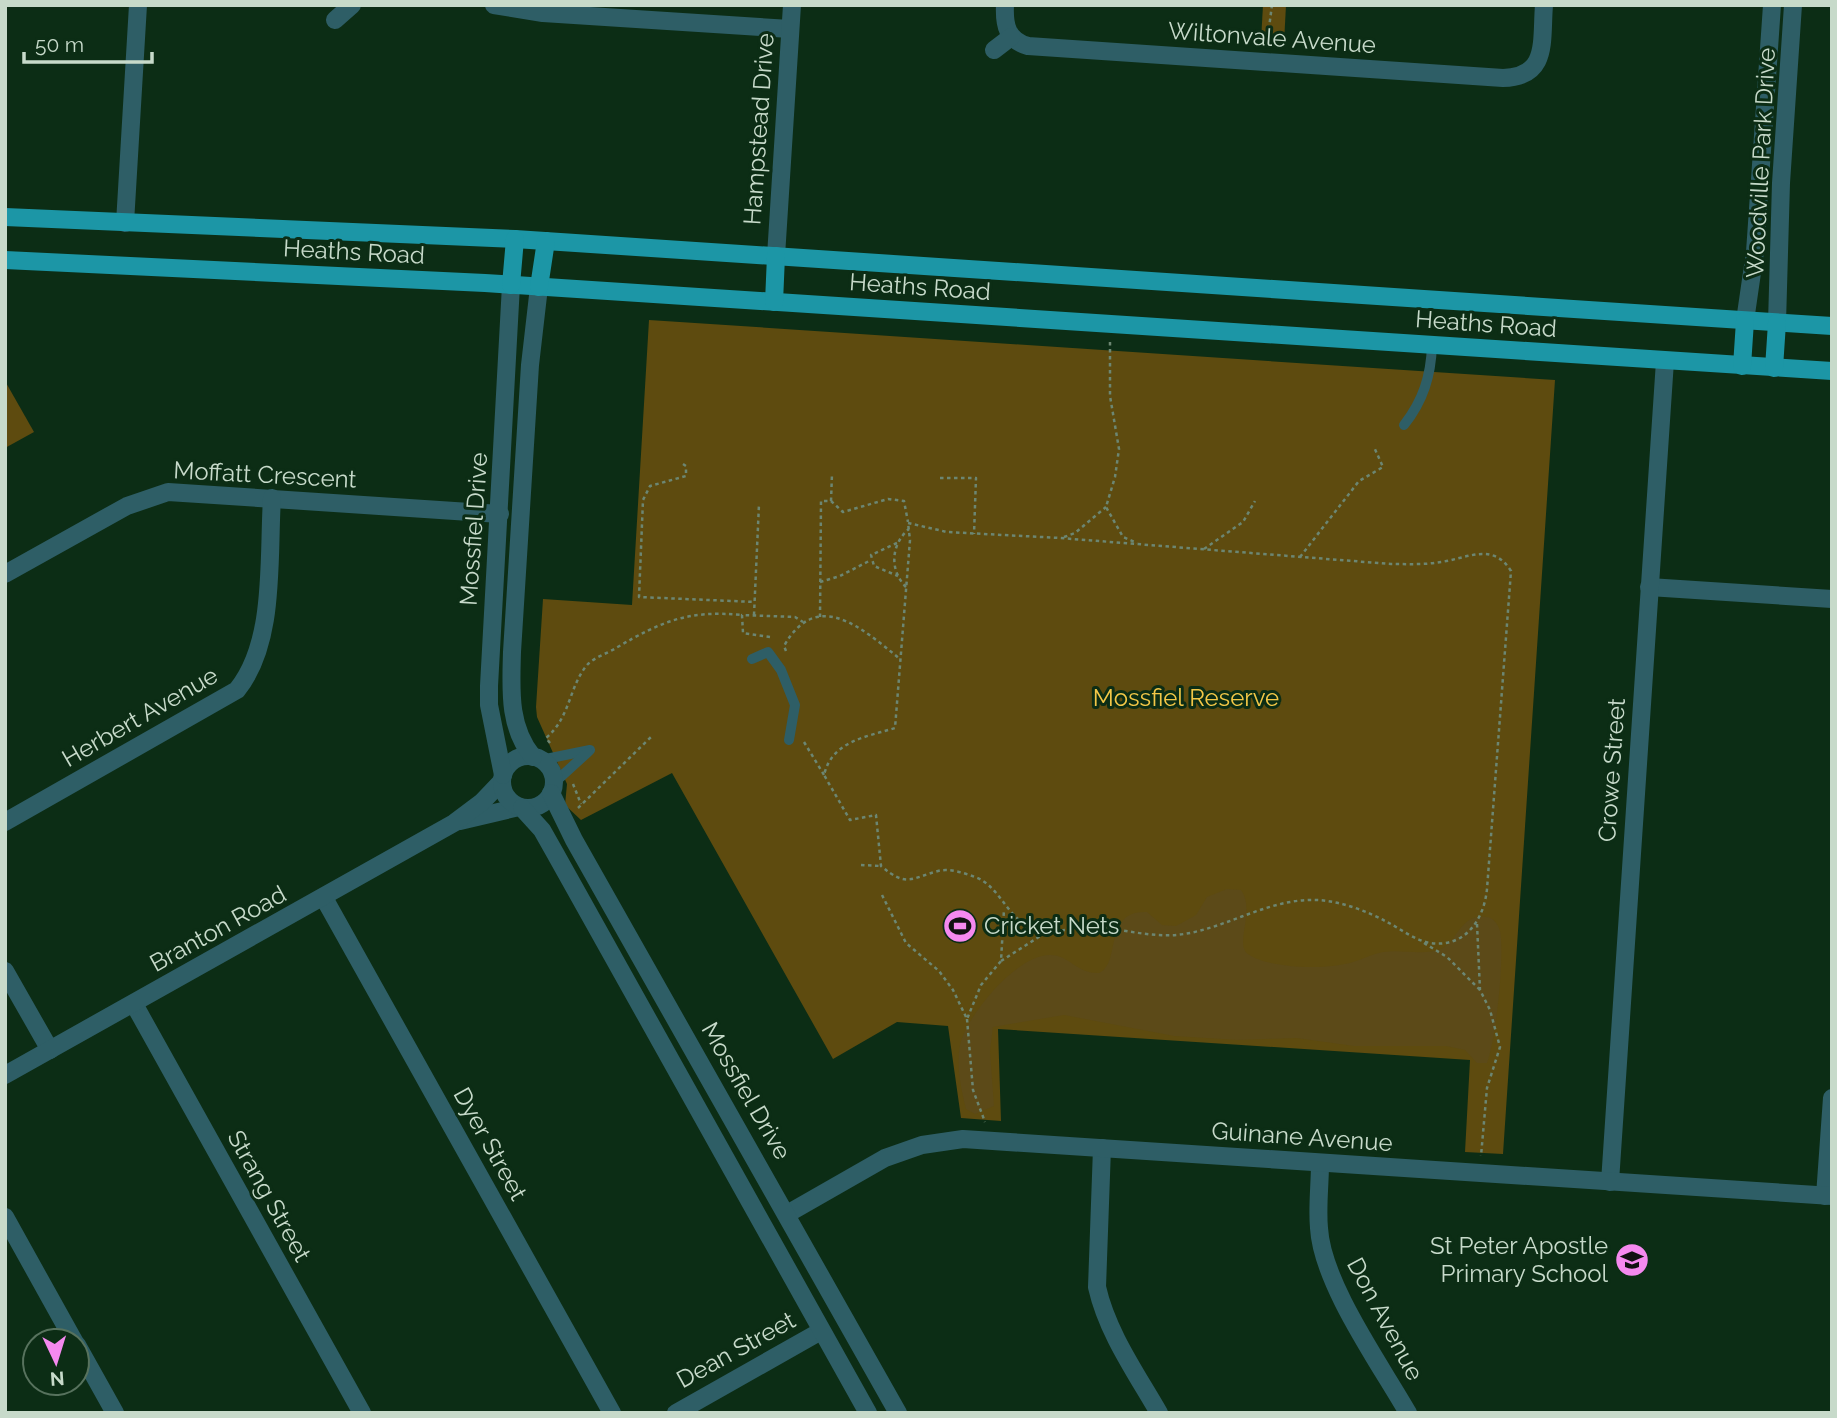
<svg xmlns="http://www.w3.org/2000/svg" width="1837" height="1418" viewBox="0 0 1837 1418" font-family="Raleway,sans-serif">
<style>
.green{fill:#5e4b0f}
.forest{fill:#5c4a18}
.lines{fill:none;stroke-linecap:round;stroke-linejoin:round}
.path{stroke:#6c8672;stroke-width:2.5;stroke-dasharray:3.5 3.5;stroke-linecap:butt}
.service{stroke:#2e5e66;stroke-width:10}
.minor{stroke:#2e5e66;stroke-width:18}
.tertiary{stroke:#2e5e66;stroke-width:18}
.primary{stroke:#1c96a6;stroke-width:18}
.labels{text-anchor:middle;stroke-width:6;stroke-linejoin:round;paint-order:stroke}
.street-label{font-size:24px;fill:#c7daca;stroke:#0c2d15}
.park-label{font-size:24px;fill:#f3c747;stroke:#0c2d15}
.poi-label{font-size:24px;fill:#c7daca;stroke:#0c2d15;text-anchor:start}
</style>
<rect width="100%" height="100%" fill="#0c2d15"/>
<g class="green">
<path d="M1263,5h23l-2,38 -23,-2z"/>
<path d="M649,320l906,60 -52,774 -38,-2 5,-92 -472,-31 3,92 -40,-3 -13,-92 -51,-4 -64,37 -161,-286 -91,47 -16,-15 2,-21 -30,-67 -1,-10 7,-108 89,6z"/>
<path d="M5,381l29,51 -29,16z"/>
</g>
<path class="forest" d="M1227,889l14,1c15,21 -7,54 7,64 21,15 80,16 105,8 10,-3 19,-8 30,-10 19,-3 40,4 58,-3 17,-7 18,-35 45,-32 7,0 12,7 14,14 5,23 -4,109 -13,132h-10l-12,-13 -19,-4h-92l-58,-8 -58,2 -64,-4 -110,-21 -71,12 -3,24 4,55 -19,8 -9,-5c-5,-21 -10,-42 -6,-64 6,-29 58,-92 91,-90 18,0 26,19 48,18 23,-10 3,-63 48,-61l15,13 14,1 20,-11 11,-18z"/>
<g class="lines">
<g class="path">
<path d="M1267,43l5,-38"/>
<path d="M1110,342v54l9,53 -4,28 -9,30 17,30 14,6"/>
<path d="M683,464l3,2v10l-36,10 -7,14 -4,97 116,5"/>
<path d="M940,478h36l-2,56"/>
<path d="M831,501l1,-27"/>
<path d="M908,523l39,9 113,6 331,26c16,0 33,1 50,-2 27,-4 52,-20 70,9l-24,318c-3,30 -21,59 -57,54 -16,-3 -29,-14 -43,-21 -20,-11 -47,-21 -70,-22 -47,-2 -88,27 -133,34 -32,5 -62,-6 -94,-7 -19,0 -40,9 -58,1 -27,-12 -32,-42 -57,-51 -11,-4 -26,-9 -37,-6 -27,7 -31,17 -57,-5l-5,-51 -26,5 -26,-45c8,-34 42,-38 71,-47l15,-188z"/>
<path d="M1064,537l11,-4 31,-26"/>
<path d="M897,543l-26,12 3,11 24,10"/>
<path d="M1204,549l39,-27 12,-21"/>
<path d="M1300,557l59,-76 24,-14 -9,-20"/>
<path d="M820,582l20,-6 31,-16"/>
<path d="M906,587c-17,-17 -15,-43 3,-58"/>
<path d="M754,615l5,-111"/>
<path d="M820,617l1,-116h10l12,11 45,-13 16,2 4,21"/>
<path d="M770,637l-27,-4 -1,-18 53,2 8,5"/>
<path d="M786,651l-2,-5c33,-59 79,-17 116,13"/>
<path d="M804,742l20,33"/>
<path d="M550,743l-4,-5c25,-21 23,-53 42,-74 7,-7 20,-11 28,-16 46,-27 72,-38 126,-33"/>
<path d="M573,784l8,20"/>
<path d="M578,808l73,-71"/>
<path d="M861,865l20,1"/>
<path d="M882,895l24,48 33,28 14,19 14,29 14,-34 20,-24 3,-52"/>
<path d="M1477,924l3,66 10,20 10,37 -13,41 -6,68"/>
<path d="M1424,943l23,14 33,33"/>
<path d="M1001,961l44,-28"/>
<path d="M967,1019l6,71 12,32"/>
</g>
<g class="service">
<path d="M1404,425c19,-24 27,-49 28,-80"/>
<path d="M752,659l16,-7 13,18 14,35 -6,35"/>
<path d="M541,760l49,-10"/>
<path d="M554,783l34,-31"/>
</g>
<g class="minor">
<path d="M494,5l49,8 247,16"/>
<path d="M1005,5c-1,20 2,35 23,41l475,32c46,-1 38,-37 41,-73"/>
<path d="M335,20l17,-15"/>
<path d="M994,50l17,-13"/>
<path d="M125,223l13,-218"/>
<path d="M776,256l16,-251"/>
<path d="M5,574l122,-68 41,-14 332,22"/>
<path d="M1649,587l183,12"/>
<path d="M460,821l59,-14"/>
<path d="M5,822l232,-132c39,-48 31,-132 35,-192"/>
<path d="M324,898l288,515"/>
<path d="M5,971l45,79"/>
<path d="M134,1004l228,409"/>
<path d="M5,1075l449,-252 28,-21 20,-21"/>
<path d="M1102,1148l-5,139c10,45 39,86 62,126"/>
<path d="M1320,1163c0,22 -3,44 -1,65 3,55 61,136 89,185"/>
<path d="M1610,1182l55,-821"/>
<path d="M1825,1196l7,-98"/>
<path d="M787,1214l98,-56 37,-13 41,-6 869,57"/>
<path d="M5,1217l69,124"/>
<path d="M77,1345l38,68"/>
<path d="M676,1413l145,-82"/>
</g>
<g class="tertiary">
<path d="M1745,321l10,-69 17,-247"/>
<path d="M1777,323l4,-140 12,-178"/>
<circle cx="528" cy="782" r="26"/>
<path d="M533,757c-25,-30 -22,-68 -21,-105l18,-287 9,-78"/>
<path d="M503,775l-14,-70v-19l22,-401"/>
<path d="M551,793l23,47 324,573"/>
<path d="M522,808l20,22 13,23 313,560"/>
</g>
<g class="primary">
<path d="M5,217l510,22 1317,87"/>
<path d="M5,260l480,23 1347,88"/>
<path d="M511,285l4,-46"/>
<path d="M539,287l7,-46"/>
<path d="M774,302l2,-46"/>
<path d="M1742,366l3,-45"/>
<path d="M1774,368l3,-45"/>
</g>
</g>
<defs>
<g id="stadium-disc" transform="scale(1.75)"><circle r="9.5" fill="#f589ef" stroke="#0c2d15"/><path d="M0-5a6.5 5 0 1 0 0 10a6.5 5 0 1 0 0-10ZM-3.5-1.8h7v3.6h-7Z" fill="#111"/></g>
<g id="school-disc" transform="scale(1.75)"><circle r="9.5" fill="#f589ef" stroke="#0c2d15"/><path d="M0-5L7-2L0 1L-7-2ZM-4 1L0 2.5L4 1V4Q0 6-4 4Z" fill="#111"/></g>
</defs>
<g fill-rule="evenodd">
<use href="#stadium-disc" x="960" y="926"/>
<use href="#school-disc" x="1632" y="1260"/>
</g>
<g class="labels">
<g class="street-label">
<text transform="translate(1272 38) rotate(4)" y="8">Wiltonvale Avenue</text>
<text transform="translate(759 129) rotate(-86)" y="8">Hampstead Drive</text>
<text transform="translate(1761 163) rotate(-87)" y="8">Woodville Park Drive</text>
<text transform="translate(354 252) rotate(3)" y="8">Heaths Road</text>
<text transform="translate(920 287) rotate(4)" y="8">Heaths Road</text>
<text transform="translate(1486 324) rotate(4)" y="8">Heaths Road</text>
<text transform="translate(265 475) rotate(3)" y="8">Moffatt Crescent</text>
<text transform="translate(474 529) rotate(-86)" y="8">Mossfiel Drive</text>
<text transform="translate(140 717) rotate(-30)" y="8">Herbert Avenue</text>
<text transform="translate(1612 770) rotate(-86)" y="8">Crowe Street</text>
<text transform="translate(218 929) rotate(-29)" y="8">Branton Road</text>
<text transform="translate(746 1091) rotate(60)" y="8">Mossfiel Drive</text>
<text transform="translate(1302 1137) rotate(4)" y="8">Guinane Avenue</text>
<text transform="translate(490 1144) rotate(61)" y="8">Dyer Street</text>
<text transform="translate(269 1196) rotate(61)" y="8">Strang Street</text>
<text transform="translate(1385 1319) rotate(62)" y="8">Don Avenue</text>
<text transform="translate(736 1350) rotate(-29)" y="8">Dean Street</text>
</g>
<g class="park-label">
<text x="1186" y="706">Mossfiel Reserve</text>
</g>
<g class="poi-label">
<text x="984" y="934">Cricket Nets</text>
<text x="1608" y="1254" text-anchor="end">St Peter Apostle<tspan x="1608" dy="28">Primary School</tspan></text>
</g>
</g>
<rect width="1837" height="1418" fill="none" stroke="#c7daca" stroke-width="14"/>
<g transform="translate(56 1362) rotate(176)"><circle r="33" fill="#0c2d15" stroke="#57725d" stroke-width="2"/>
<path d="M0-5L12 26L0 18L-12 26Z" fill="#f589ef"/>
<text y="-10" font-size="19" font-weight="bold" text-anchor="middle" fill="#c7daca">N</text>
</g>
<path d="M24 52v10h128v-10" fill="none" stroke="#c7daca" stroke-width="3.5"/>
<text x="35" y="52" font-size="21" fill="#c7daca" stroke="#0c2d15" stroke-width="5" paint-order="stroke">50 m</text>
</svg>
